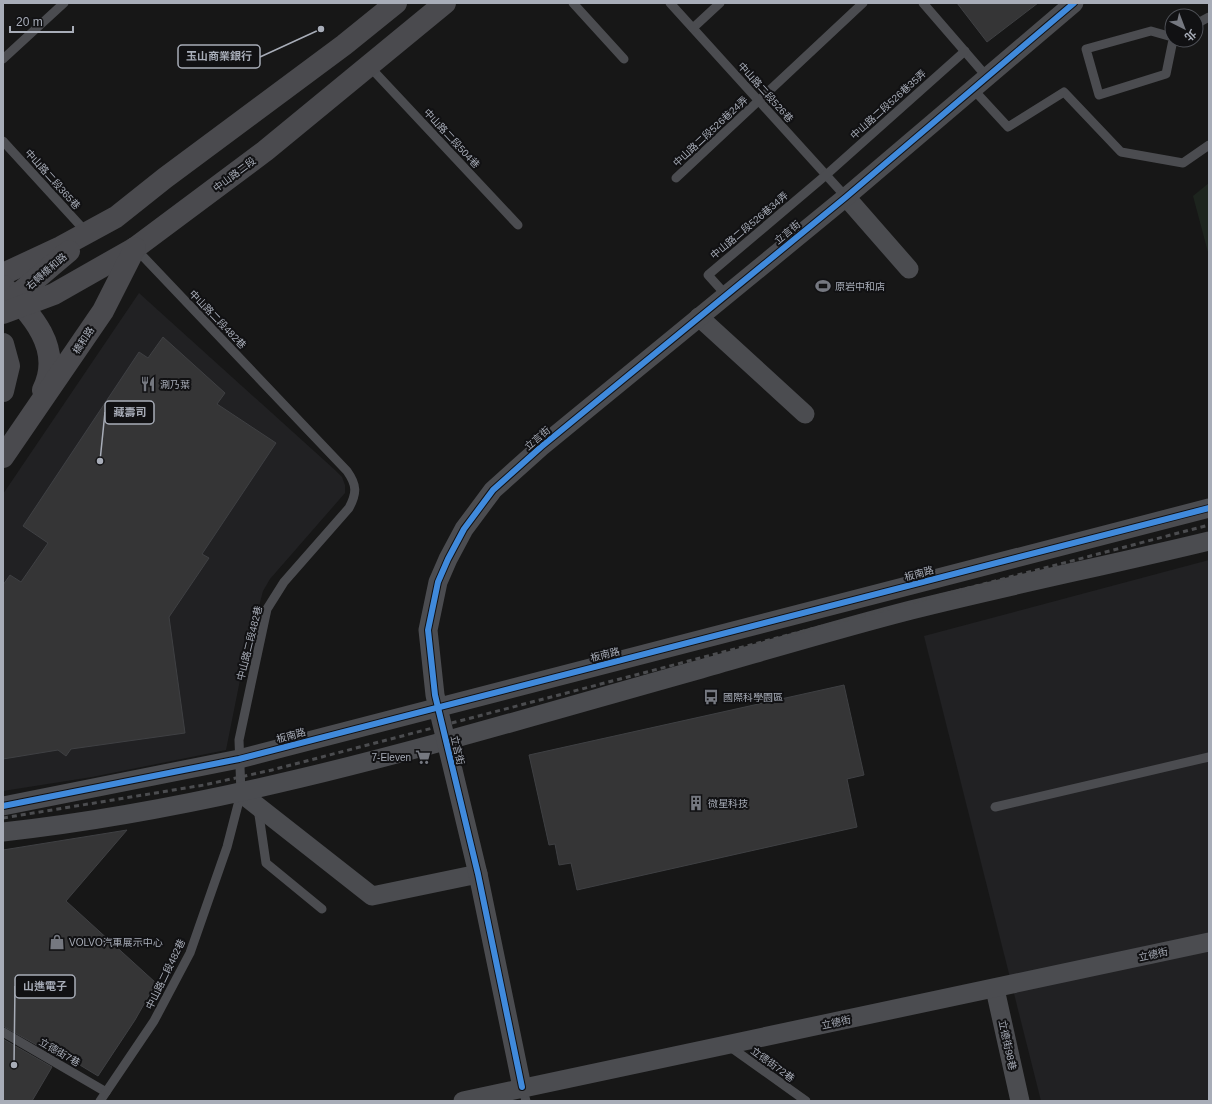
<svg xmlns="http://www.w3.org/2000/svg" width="1212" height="1104" viewBox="0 0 1212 1104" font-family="Helvetica,'Noto Sans TC',sans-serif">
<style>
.built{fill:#212123}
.green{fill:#1d241e}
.building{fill:#353536;stroke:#3f4043}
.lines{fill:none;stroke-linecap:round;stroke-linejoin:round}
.lane{stroke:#4b4c50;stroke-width:9}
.street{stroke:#4b4c50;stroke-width:19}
.secondary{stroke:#4a4a4e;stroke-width:22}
.rail{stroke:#4b4c4f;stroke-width:3;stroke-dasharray:5 4;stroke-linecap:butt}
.cycleway-casing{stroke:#111113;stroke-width:8}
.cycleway{stroke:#408adc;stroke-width:6}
.labels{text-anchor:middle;stroke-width:4;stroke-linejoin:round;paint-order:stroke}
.street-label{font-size:10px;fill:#a8adb8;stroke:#111113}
.poi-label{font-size:10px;fill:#a8adb8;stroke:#111113;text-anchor:start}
.leader{fill:none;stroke:#a8adb8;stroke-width:1.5}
.callout-dot{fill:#a8adb8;stroke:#111113;stroke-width:1.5}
.callout{fill:#111113;stroke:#a8adb8;stroke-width:1.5}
.callout-label{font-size:11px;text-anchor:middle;font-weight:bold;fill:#a8adb8}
</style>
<rect width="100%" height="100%" fill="#171717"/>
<g class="built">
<path d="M139,293l196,177 7,7 3,8v8l-75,86 -7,12 -23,89 -14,70 -134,27 -89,14v-297z"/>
<path d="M1209,560v541h-168l-117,-465z"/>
</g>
<path class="green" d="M1209,183v73l-16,-60z"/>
<g class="building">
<path d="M957,3h81l-51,39z"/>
<path d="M163,337l62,56 -8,11 59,39 -74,111 7,4 -40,59 16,116 -114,16 -5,7 -8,-6 -55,9v-174l7,-10 11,7 27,-39 -25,-17 116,-174 9,6z"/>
<path d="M844,685l20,90 -17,4 10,48 -280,63 -6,-27 -12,2 -4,-21 -6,1 -20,-90z"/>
<path d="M127,830l-61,71 90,82 -21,37 -37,56 -38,-23 -2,4 -55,-31v-176z"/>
<path d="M3,1039l49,28 -20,34h-29z"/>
</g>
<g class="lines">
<g class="lane">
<path d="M573,3l51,56"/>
<path d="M670,3l176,194"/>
<path d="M923,3l64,74"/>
<path d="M1196,24l13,-7"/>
<path d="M693,28l27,-25"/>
<path d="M1172,37l-21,-6 -65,18 13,46 67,-21 7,-34"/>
<path d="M3,59l61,-56"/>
<path d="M369,66l149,159"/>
<path d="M972,88l36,39 56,-35 57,60 62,11 26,-18"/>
<path d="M3,141l84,92"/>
<path d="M676,178l187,-175"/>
<path d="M726,295l-18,-20 118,-100 139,-124"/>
<path d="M995,807l214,-50"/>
<path d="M258,808l8,55 56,46"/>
<path d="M3,1032l103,60"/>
<path d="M729,1046l77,55"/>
<path d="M522,1087l4,14"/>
<path d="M100,1101l54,-80 36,-68 37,-106 14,-54 -2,-53 28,-131 17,-27 65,-74c8,-15 8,-23 -2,-37l-212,-223"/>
</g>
<g class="street">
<path d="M846,197l63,72"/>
<path d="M699,317l106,97"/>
<path d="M241,793l131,103 106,-22"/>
<path d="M3,806l236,-47 970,-251"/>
<path d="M3,832c238,-26 468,-99 698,-163 70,-20 140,-41 210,-59 99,-25 199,-45 298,-69"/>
<path d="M995,989l25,112"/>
<path d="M522,1087l-44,-213 -43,-179 -7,-65 10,-48 10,-23 16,-30 29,-39 48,-43 305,-250 228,-194"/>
<path d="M463,1101l746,-159"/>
</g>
<g class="secondary">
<path d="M3,274l58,-27 55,-30 49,-39 179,-133 52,-42"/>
<path d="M3,286c28,28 61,62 40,104"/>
<path d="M4,306l65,-55"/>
<path d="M3,313l51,-19 81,-46 130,-97 180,-148"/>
<path d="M3,344l6,22 -6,25"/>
<path d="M3,457l100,-146 32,-63"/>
</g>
<path class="rail" d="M3,818l201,-33 68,-15 937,-245"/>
<g class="cycleway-casing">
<g id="cycleway">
<path d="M3,806l236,-47 970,-251"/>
<path d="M522,1087l-44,-213 -43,-179 -7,-65 10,-48 10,-23 16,-30 29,-39 48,-43 305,-250 228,-194"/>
</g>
</g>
<use href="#cycleway" class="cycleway"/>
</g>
<defs>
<g id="stadium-bare" transform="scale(1.2)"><path d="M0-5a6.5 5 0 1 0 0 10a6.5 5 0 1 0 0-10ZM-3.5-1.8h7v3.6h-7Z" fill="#757880" stroke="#111113" stroke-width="2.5" paint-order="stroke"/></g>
<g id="restaurant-bare" transform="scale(1.2)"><path d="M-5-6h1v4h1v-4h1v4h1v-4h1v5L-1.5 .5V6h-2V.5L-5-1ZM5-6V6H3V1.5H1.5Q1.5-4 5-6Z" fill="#757880" stroke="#111113" stroke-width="2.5" paint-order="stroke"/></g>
<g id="bus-bare" transform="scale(1.2)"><path d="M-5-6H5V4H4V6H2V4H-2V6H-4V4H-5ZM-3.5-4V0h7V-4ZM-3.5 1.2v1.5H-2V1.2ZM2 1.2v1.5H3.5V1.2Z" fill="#757880" stroke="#111113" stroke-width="2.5" paint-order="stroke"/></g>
<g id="supermarket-bare" transform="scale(1.2)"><path d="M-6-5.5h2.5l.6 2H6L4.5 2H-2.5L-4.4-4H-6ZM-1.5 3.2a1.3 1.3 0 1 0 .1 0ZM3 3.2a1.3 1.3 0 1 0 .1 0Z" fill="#757880" stroke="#111113" stroke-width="2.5" paint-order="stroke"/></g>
<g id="building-bare" transform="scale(1.2)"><path d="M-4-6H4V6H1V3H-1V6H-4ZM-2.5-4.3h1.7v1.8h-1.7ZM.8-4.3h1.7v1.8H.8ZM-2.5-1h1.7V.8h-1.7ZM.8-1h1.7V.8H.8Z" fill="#757880" stroke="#111113" stroke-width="2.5" paint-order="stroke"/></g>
<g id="shop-bare" transform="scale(1.2)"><path d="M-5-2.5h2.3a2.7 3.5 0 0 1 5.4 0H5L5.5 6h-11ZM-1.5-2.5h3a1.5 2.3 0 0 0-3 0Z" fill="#757880" stroke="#111113" stroke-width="2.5" paint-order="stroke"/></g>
</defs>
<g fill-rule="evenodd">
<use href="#stadium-bare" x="823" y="286"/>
<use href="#restaurant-bare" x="148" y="384"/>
<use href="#bus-bare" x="711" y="697"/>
<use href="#supermarket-bare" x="423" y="757"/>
<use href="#building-bare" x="696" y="803"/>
<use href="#shop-bare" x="57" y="942"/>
</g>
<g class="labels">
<g class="street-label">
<text transform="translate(766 92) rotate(48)" y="4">中山路二段526巷</text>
<text transform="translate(888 104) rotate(-42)" y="4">中山路二段526巷35弄</text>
<text transform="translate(710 131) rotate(-43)" y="4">中山路二段526巷24弄</text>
<text transform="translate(452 138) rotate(47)" y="4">中山路二段504巷</text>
<text transform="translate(234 174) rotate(-37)" y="4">中山路二段</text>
<text transform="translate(53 179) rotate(48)" y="4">中山路二段365巷</text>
<text transform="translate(749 225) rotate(-40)" y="4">中山路二段526巷34弄</text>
<text transform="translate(787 232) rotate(-40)" y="4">立言街</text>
<text transform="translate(46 271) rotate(-41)" y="4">右轉橋和路</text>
<text transform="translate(218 319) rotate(46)" y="4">中山路二段482巷</text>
<text transform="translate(83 340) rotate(-56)" y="4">橋和路</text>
<text transform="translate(537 438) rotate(-41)" y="4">立言街</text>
<text transform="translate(919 573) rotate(-15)" y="4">板南路</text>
<text transform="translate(249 643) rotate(-76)" y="4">中山路二段482巷</text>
<text transform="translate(605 654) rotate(-14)" y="4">板南路</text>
<text transform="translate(291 735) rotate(-15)" y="4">板南路</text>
<text transform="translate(458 750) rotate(77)" y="4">立言街</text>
<text transform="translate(1153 954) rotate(-12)" y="4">立德街</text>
<text transform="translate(165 974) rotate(-64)" y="4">中山路二段482巷</text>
<text transform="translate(836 1022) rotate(-12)" y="4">立德街</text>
<text transform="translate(1008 1045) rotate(78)" y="4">立德街98巷</text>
<text transform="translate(60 1052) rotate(30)" y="4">立德街7巷</text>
<text transform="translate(773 1064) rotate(36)" y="4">立德街72巷</text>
</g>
<g class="poi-label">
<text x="835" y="290">原岩中和店</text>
<text x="160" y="388">涮乃葉</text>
<text x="723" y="701">國際科學園區</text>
<text x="411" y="761" text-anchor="end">7-Eleven</text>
<text x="708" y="807">微星科技</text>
<text x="69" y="946">VOLVO汽車展示中心</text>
</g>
</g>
<path class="leader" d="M321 29L260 57M100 461L105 412M14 1065L15 986"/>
<g class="callout-dot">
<circle cx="321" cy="29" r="4"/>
<circle cx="100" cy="461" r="4"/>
<circle cx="14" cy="1065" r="4"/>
</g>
<g class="callout">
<rect x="178" y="45" width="82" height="23" rx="4"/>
<rect x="105" y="401" width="49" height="23" rx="4"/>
<rect x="15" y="975" width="60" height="23" rx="4"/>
</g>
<g class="callout-label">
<text x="219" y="60">玉山商業銀行</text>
<text x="130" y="416">藏壽司</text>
<text x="45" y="990">山進電子</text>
</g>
<rect width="1212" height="1104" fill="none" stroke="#a8adb8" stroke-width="8"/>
<g transform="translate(1184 28) rotate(138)"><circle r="19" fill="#111113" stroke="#4d4f55"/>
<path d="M0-3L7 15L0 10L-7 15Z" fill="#757880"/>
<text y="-6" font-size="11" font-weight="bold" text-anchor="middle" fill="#a8adb8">北</text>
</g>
<path d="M10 26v6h63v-6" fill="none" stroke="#a8adb8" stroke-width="2"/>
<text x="16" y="26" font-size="12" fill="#a8adb8" stroke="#111113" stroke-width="3" paint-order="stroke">20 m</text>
</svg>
